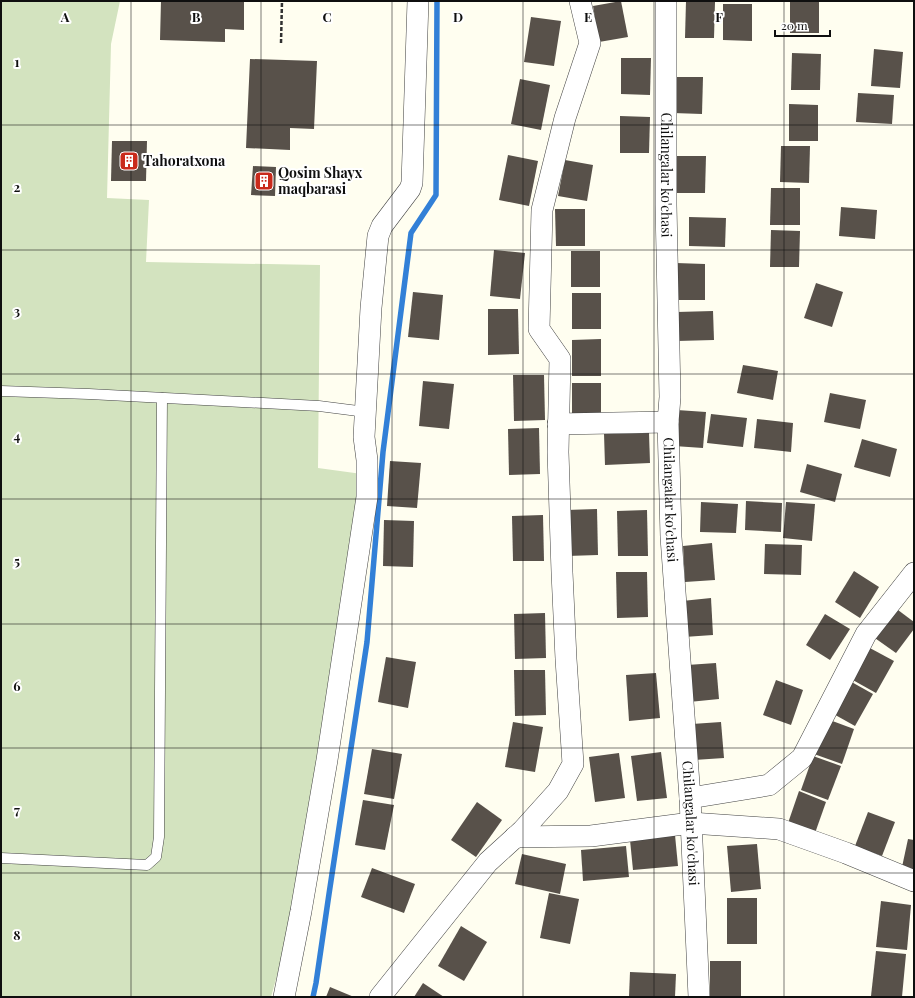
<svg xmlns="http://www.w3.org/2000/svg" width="915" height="998" viewBox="0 0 915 998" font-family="'Playfair Display',serif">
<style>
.cemetery{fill:#d3e3bf}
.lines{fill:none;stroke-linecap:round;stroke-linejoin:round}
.stream{stroke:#3280d7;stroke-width:5.5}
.building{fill:#58514a}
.lane-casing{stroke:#424242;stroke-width:11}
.street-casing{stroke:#424242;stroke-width:22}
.path{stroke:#313131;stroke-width:2.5;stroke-dasharray:4 2;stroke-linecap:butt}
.lane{stroke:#fff;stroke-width:10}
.street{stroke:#fff;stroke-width:21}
.grid{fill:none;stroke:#0f0f0f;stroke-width:1;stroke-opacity:0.55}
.labels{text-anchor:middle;stroke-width:4;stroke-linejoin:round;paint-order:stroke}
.poi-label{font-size:14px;font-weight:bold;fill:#0f0f0f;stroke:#fff;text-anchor:start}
.street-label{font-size:14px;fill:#0f0f0f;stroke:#fff}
.grid-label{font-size:13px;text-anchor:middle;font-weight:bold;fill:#0f0f0f;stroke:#fff;stroke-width:4;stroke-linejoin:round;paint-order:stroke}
</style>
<rect width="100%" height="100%" fill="#fffef0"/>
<path class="cemetery" d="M1,1h119l-9,43 -4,154 42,2 -3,62 174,3 -2,203 44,6 -67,437 -24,86h-270z"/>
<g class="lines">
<path class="stream" d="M313,997l3,-14 13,-89 38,-252 16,-190 28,-219 25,-38 1,-194"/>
</g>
<g class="building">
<path d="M161,1h83v29l-19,-1v13l-65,-2z"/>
<path d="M621,1l7,36 -29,5 -6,-36z"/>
<path d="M686,1l29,1 -1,36h-29z"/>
<rect x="790" y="1" width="29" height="32"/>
<path d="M723,4h29v37l-29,-1z"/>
<path d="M531,17l30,4 -7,45 -30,-4z"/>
<path d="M874,49l29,3 -3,36 -29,-2z"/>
<path d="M792,53l29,1 -1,36h-29z"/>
<path d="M621,58h30l-1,37 -29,-1z"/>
<path d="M250,59l67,2 -3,68 -24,-1v22l-44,-2z"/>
<path d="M674,77h29l-1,37 -29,-1z"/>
<path d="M520,79l30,6 -9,45 -30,-6z"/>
<path d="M858,93l36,2 -2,29 -36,-2z"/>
<path d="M789,104l29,1v36h-29z"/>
<path d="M620,116l30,1 -1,36h-29z"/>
<path d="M112,141h35l-1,40h-35z"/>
<path d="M781,146h29l-1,37 -29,-1z"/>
<path d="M508,155l30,6 -9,45 -30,-6z"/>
<path d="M676,156h30l-1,37h-29z"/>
<path d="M565,160l28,5 -6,36 -29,-5z"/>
<path d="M253,166l23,1 -1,29 -24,-1z"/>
<path d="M771,188h29v37h-30z"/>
<path d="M841,207l36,3 -2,29 -36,-3z"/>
<path d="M555,209h30v37h-29z"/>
<path d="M689,217l37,1 -1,29 -36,-1z"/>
<path d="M771,230l29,1 -1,36h-29z"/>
<path d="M494,250l31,3 -5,46 -30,-3z"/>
<rect x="571" y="251" width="29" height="36"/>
<path d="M676,263l29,1v36h-29z"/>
<path d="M816,283l27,9 -11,35 -28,-9z"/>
<path d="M413,292l30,3 -4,45 -31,-3z"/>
<rect x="572" y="293" width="29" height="36"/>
<path d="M488,309h30l1,45 -31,1z"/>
<path d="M713,311l1,29 -37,1v-29z"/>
<path d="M601,339v37h-29v-36z"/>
<path d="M743,365l35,6 -5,29 -36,-7z"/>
<path d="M513,375h31l1,45 -31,1z"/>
<path d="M423,381l31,3 -5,45 -30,-3z"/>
<rect x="572" y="383" width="29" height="36"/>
<path d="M830,393l36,7 -6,29 -36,-7z"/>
<path d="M677,410l29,2 -3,36 -29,-2z"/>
<path d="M711,414l36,4 -4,29 -36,-4z"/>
<path d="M757,419l36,4 -2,29 -37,-4z"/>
<path d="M539,428l1,46 -31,1 -1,-46z"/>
<path d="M649,433l1,30 -45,2 -1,-31z"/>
<path d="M862,439l35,10 -7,28 -36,-10z"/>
<path d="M390,461l31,2 -4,45 -30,-2z"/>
<path d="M807,464l35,10 -7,28 -35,-10z"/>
<path d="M746,501l36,2 -1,29 -36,-2z"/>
<path d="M701,502l37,2 -2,29 -36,-1z"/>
<path d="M786,502l29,2 -3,37 -29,-3z"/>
<path d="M597,509l1,46 -31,1 -1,-46z"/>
<path d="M647,510l1,46h-30l-1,-45z"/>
<path d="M543,515l1,46h-31l-1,-45z"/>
<path d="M384,520l30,1 -1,46 -30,-1z"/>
<path d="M712,543l3,37 -30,2 -2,-36z"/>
<path d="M765,544l37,1 -1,30 -37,-1z"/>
<path d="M854,571l25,16 -19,31 -25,-16z"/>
<path d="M616,572h31l1,45 -31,1z"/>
<path d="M711,598l2,37 -29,2 -2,-36z"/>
<path d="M894,607l20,15v7l-18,24 -24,-17z"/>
<path d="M545,613l1,45 -31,1 -1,-45z"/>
<path d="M825,614l25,15 -20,31 -24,-15z"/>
<path d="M868,647l26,14 -18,32 -25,-14z"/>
<path d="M386,657l30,5 -8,46 -30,-6z"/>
<path d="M716,663l3,36 -30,3 -2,-37z"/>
<path d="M514,670h31l1,45 -31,1z"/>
<path d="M656,673l4,45 -31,3 -3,-46z"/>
<path d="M776,680l27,10 -12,35 -28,-10z"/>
<path d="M848,680l25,14 -18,32 -25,-14z"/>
<path d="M827,719l27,10 -12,35 -28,-10z"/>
<path d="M513,722l30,5 -8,45 -30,-5z"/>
<path d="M721,722l3,36 -30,2 -2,-36z"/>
<path d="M372,749l30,5 -8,45 -30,-5z"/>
<path d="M661,752l6,46 -30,3 -6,-45z"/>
<path d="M619,753l6,45 -30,4 -6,-45z"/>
<path d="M813,756l28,10 -13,34 -27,-10z"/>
<path d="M799,791l27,11 -12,34 -27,-10z"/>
<path d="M363,800l31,5 -9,45 -30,-5z"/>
<path d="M477,802l25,18 -26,37 -25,-17z"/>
<path d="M868,812l27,10 -13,34 -27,-10z"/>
<path d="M675,835l3,31 -45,4 -3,-30z"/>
<path d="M908,839l6,1v30l-12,-3z"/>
<path d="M757,844l4,45 -30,3 -4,-46z"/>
<path d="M626,846l3,31 -46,4 -2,-31z"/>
<path d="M522,854l44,10 -6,30 -45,-10z"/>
<path d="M372,868l43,16 -11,29 -43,-16z"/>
<path d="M549,893l30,6 -9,45 -30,-6z"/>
<rect x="727" y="898" width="30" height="46"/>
<path d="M881,901l30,4 -4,45 -31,-3z"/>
<path d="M461,926l26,16 -23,39 -26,-15z"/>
<path d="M876,951l30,3 -4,43h-21l-10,-1z"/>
<rect x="710" y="961" width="31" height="36"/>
<path d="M630,972l46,2 -1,23h-46z"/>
<path d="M423,983l21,14h-30z"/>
<path d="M330,987l24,10h-28z"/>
</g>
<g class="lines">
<g class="lane-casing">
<g id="lane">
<path d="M1,391l88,3 230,12 47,6"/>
<path d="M1,858l146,7 9,-8 3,-20 3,-439"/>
</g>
</g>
<g class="street-casing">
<g id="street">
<path id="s1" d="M666,1v204l4,192 -2,25 3,115 19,261 9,199"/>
<path d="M558,424l110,-2"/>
<path d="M690,798l79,-13 33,-27 64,-124 48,-61"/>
<path d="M515,837l76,-1 100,-13 88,6 67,24 68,28"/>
<path d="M284,997l17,-86 26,-151 40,-263v-37l-3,-23 7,-129 7,-72 4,-10 28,-37 2,-6 6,-182"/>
<path d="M380,997l108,-135 34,-31 36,-40 15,-27 -7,-105 -4,-87 -4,-120 2,-93 -21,-30 3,-119 23,-92 25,-75 -10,-42"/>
</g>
</g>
<path class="path" d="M281,43l1,-42"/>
<use href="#lane" class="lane"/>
<use href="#street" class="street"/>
</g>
<path class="grid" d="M131,1v996M261,1v996M392,1v996M523,1v996M654,1v996M784,1v996M1,125h913M1,250h913M1,374h913M1,499h913M1,624h913M1,748h913M1,873h913"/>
<defs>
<g id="building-square" transform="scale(1)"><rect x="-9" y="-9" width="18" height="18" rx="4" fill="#c92a1c" stroke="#fff"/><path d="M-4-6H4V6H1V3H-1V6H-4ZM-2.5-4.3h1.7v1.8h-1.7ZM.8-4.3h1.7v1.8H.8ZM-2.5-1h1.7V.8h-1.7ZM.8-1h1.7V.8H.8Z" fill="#fff"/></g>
</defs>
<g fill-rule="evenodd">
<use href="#building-square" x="129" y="161"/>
<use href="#building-square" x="264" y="181"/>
</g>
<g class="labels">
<g class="poi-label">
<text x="143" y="166">Tahoratxona</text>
<text x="278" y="178">Qosim Shayx<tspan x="278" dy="16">maqbarasi</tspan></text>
</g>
<g class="street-label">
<text dy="5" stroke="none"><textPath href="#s1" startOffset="174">Chilangalar ko'chasi</textPath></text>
<text dy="5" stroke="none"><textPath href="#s1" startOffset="499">Chilangalar ko'chasi</textPath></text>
<text dy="5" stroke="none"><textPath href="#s1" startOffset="823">Chilangalar ko'chasi</textPath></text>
</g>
</g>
<g class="grid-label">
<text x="65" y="22">A</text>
<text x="196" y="22">B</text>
<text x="327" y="22">C</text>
<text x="458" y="22">D</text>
<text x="588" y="22">E</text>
<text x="719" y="22">F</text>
<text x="17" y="67">1</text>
<text x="17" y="192">2</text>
<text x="17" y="316">3</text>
<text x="17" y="441">4</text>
<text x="17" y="566">5</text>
<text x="17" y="691">6</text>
<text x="17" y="815">7</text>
<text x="17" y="940">8</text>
</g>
<rect width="915" height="998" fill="none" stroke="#0f0f0f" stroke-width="4"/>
<path d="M775 30v6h55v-6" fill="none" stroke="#0f0f0f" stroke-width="2"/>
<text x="781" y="30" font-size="12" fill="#0f0f0f" stroke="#ffffff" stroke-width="3" paint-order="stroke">20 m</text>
</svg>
